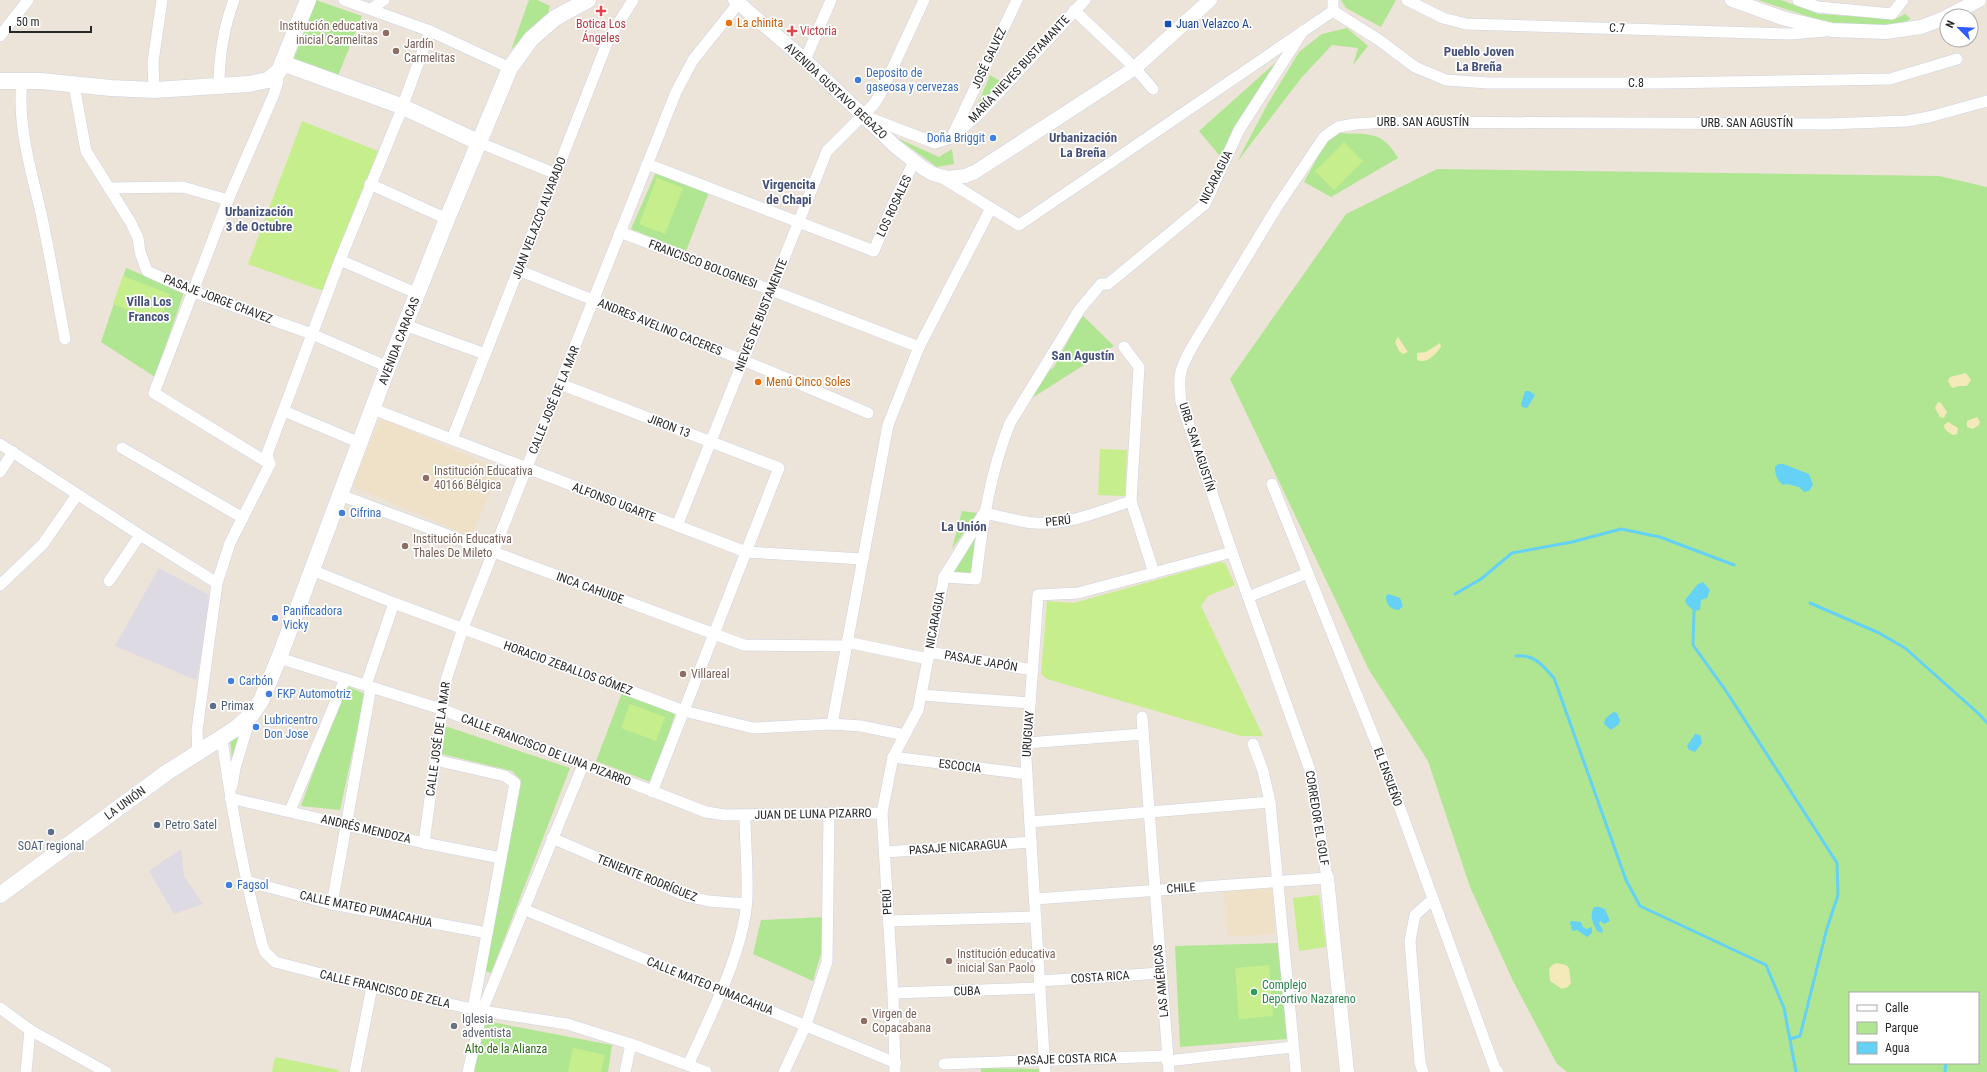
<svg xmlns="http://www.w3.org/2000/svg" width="1987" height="1072" viewBox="0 0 1987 1072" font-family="'Roboto Condensed',sans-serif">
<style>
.industrial{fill:#dddae3}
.education{fill:#efe1c7}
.green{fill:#b0e691;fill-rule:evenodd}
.sand{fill:#f4e9b9}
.pitch{fill:#c7ee8c}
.water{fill:#64d1f5}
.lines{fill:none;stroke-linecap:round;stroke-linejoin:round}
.stream{stroke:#64d1f5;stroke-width:3}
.minor-casing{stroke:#ced2e2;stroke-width:12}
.tertiary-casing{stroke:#ced2e2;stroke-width:15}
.secondary-casing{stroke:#ced2e2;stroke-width:17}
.minor{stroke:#fff;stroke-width:11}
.tertiary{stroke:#fff;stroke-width:14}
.secondary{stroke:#fff;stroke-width:16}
.health-dot{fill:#e0444e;stroke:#fff;stroke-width:1.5}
.food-dot{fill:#e8710a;stroke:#fff;stroke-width:1.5}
.transit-dot{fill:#1a4fb4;stroke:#fff;stroke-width:1.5}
.education-dot{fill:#8d6e63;stroke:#fff;stroke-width:1.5}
.shop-dot{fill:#3f7fe0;stroke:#fff;stroke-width:1.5}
.service-dot{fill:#5c6f8a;stroke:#fff;stroke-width:1.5}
.leisure-dot{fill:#2e9e5b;stroke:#fff;stroke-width:1.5}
.worship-dot{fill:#6b7280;stroke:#fff;stroke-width:1.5}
.labels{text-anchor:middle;stroke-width:3.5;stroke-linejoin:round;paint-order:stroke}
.food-label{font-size:12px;fill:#c56008;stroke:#fff;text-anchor:start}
.health-label{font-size:12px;fill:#be3a42;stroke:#fff}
.transit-label{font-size:12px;fill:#164399;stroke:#fff;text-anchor:start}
.education-label{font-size:12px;fill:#785e54;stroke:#fff;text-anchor:start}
.street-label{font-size:12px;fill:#282828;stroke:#fff}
.shop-label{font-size:12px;fill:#366cbe;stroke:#fff;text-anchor:start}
.service-label{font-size:12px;fill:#4e5e75;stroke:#fff;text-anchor:start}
.leisure-label{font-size:12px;fill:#27864d;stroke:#fff;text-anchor:start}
.worship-label{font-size:12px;fill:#5b616d;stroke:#fff;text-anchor:start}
.park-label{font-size:12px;fill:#286815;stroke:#fff}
.neighbourhood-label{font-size:13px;font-weight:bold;fill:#46517b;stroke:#fff}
</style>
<rect width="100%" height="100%" fill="#ece3d9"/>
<g class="industrial">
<path d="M159,568l54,29 -17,83 -81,-34z"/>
<path d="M181,849l3,27 19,28 -29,10 -25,-43z"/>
</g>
<g class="education">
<path d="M381,418l119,52 -29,67 -119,-51z"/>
<path d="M1272,888l3,46 -48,3 -3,-46z"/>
</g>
<g class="green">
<path d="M316,0l46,16 -25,62 -44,-17z"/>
<path d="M529,0h8l13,6 -2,7 -20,18 -17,19z"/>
<path d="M1341,0h55l-15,27 -35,-19z"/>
<path d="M1758,0h23l38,14 76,5 10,-5 6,5 -16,7 -67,-3z"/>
<path d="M1347,28l21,18 -15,19 5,-17 -26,-3 -30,32 -65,85 30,-57 32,-53 23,-18z"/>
<path d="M1285,54l-61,107 -25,-30z"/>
<path d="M990,75l13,8 -27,26z"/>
<path d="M1338,133c30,2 43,-4 60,25l-67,39 -27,-15 23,-42z"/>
<path d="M897,138l42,19 13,-8 2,15 -17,3z"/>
<path d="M1437,169l502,7 48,11v885h-420l-10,-8 -44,-83 -43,-94 -42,-126 -59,-91 -139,-291 116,-165zM1850,993h128v70h-128z"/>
<path d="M656,172l53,20 -23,59 -55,-22z"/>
<path d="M126,268l58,24 -29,85 -54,-35z"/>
<path d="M1082,315l32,31 -93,59 17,-25 16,-13z"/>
<path d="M962,511l16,2 -26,36z"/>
<path d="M980,531l-10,44 -16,-3z"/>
<path d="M345,685l20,9 -25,116 -39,-4z"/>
<path d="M622,693l53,21 -22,69 -57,-22z"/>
<path d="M445,726l125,42 -79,205 -6,-2 36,-191 -9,-9 -70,-17z"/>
<path d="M233,734l9,2 -10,24 -2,-23z"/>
<path d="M824,917l-1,30 -10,34 -60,-27 8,-34z"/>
<path d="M1280,943l7,96 -107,8 -5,-101z"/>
<path d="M486,1021l126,24 -4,27h-134z"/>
<path d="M981,1068l58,1v3h-58z"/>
</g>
<g class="sand">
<path d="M1398,337l10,15 -5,2 -4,-3 -4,-9z"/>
<path d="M1440,343l1,4c-6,8 -14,17 -24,13v-7l9,-1z"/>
<path d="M1966,373l5,7 -4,6h-8l-7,2 -4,-7 2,-4z"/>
<path d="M1938,402l3,1 6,9 -3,6 -4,-1 -5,-9z"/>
<path d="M1977,417l3,5 -1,3 -6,4 -6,-2v-6z"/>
<path d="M1948,422l10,6 -1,6 -4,1c-4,-2 -9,-5 -9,-10z"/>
<path d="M1557,963l9,2 3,3 2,15 -3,4 -6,2 -12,-8 -1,-12 3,-4z"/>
</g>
<g class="pitch">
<path d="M302,121l76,30 -55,140 -75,-27z"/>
<path d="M1344,142l19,19 -29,29 -19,-19z"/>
<path d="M657,178l26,10 -18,46 -26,-10z"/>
<path d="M123,276l47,18 -11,28 -46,-18z"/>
<path d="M1100,449l27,1 -2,46 -27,-1z"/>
<path d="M1220,562l5,1 10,22 -27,11 -7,10 62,130h-22l-194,-57 -6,-5 6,-73 27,2z"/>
<path d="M630,704l35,13 -9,24 -35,-13z"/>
<path d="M1319,895l7,52 -27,4 -6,-53z"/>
<path d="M1269,965l4,51 -34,3 -4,-51z"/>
<path d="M573,1048l32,7 -4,17h-33z"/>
<path d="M275,1057l64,13 -1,2h-66z"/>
</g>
<g class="water">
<path d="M1525,391h4l6,4 -8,13 -5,-1 -1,-3z"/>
<path d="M1778,464h5l26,10 4,11 -4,6 -5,1 -5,-5 -12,-3 -3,1c-7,-3 -9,-11 -9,-18z"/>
<path d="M1703,582l7,8 -3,8 -6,2 -1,10 -6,1 -7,-6 -2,-5 13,-16z"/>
<path d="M1388,594l12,4 3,8 -4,4c-9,-1 -13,-5 -13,-14z"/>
<path d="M1613,712l4,1 3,7 -1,4 -8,6 -7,-6 1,-5z"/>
<path d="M1695,734l5,1 2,8 -7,9 -6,-2 -2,-4z"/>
<path d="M1594,907h5l6,2 5,12 -6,3 -4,-3 -1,2 4,8 -1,2 -5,-2c-4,-8 -8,-15 -3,-24z"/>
<path d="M1572,921l9,1 2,5 3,2 6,-2v6l-5,4 -10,-7 -5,1 -2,-9z"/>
</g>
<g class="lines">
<g class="stream">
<path d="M1455,594l26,-15 31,-26 60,-11 49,-13 39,8 74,28"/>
<path d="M1810,603l69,30 26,15 74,66 8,9"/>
<path d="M1694,611l-1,34 33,46 111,172 1,32 -11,33 -27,108 -10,3"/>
<path d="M1516,656c19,-2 27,10 38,22l72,202 14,26 126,59 18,43 12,64"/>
<path d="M1945,1072l1,-9"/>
</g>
<g class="minor-casing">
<g id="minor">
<path d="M344,0l86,31 80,37"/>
<path d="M1333,0v11"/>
<path d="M1407,0l36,18 23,6 324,10 36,-3"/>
<path d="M1798,0l20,7 74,7 11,-14"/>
<path d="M371,9l13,-9"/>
<path d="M1074,10l61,58 18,21"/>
<path d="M1333,11l46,29 36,27 31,13 42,3h173l229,-4 67,-20"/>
<path d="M0,36l28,-36"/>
<path d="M805,60l26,-60"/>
<path d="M22,80c-5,45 9,90 19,133 9,42 16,84 24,126"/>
<path d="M74,85l12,66 45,72 7,15 2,14 7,19 47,21 118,42 76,33"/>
<path d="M219,86c0,-31 4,-57 15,-86"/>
<path d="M154,90l-1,-28 9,-62"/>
<path d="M867,117l68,26 16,-5 29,-25 105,-113"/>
<path d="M953,134l64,-134"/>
<path d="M478,142l78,32"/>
<path d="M647,164l227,87 19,-47 21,-42"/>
<path d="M941,177l78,48 314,-214"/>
<path d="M370,184l77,35"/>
<path d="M109,188l74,-1 45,13"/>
<path d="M620,232l299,115"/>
<path d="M340,260l78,34"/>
<path d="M518,270l225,90 125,53"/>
<path d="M405,325l80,29"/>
<path d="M1124,347l15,20 -8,134 23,72"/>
<path d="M560,384l219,84 -127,324"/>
<path d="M373,409l373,143 117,7"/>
<path d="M284,411l76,32"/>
<path d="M452,439l157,-401 24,-38"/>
<path d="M0,444l140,91 77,48"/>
<path d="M122,448l121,70"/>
<path d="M270,464l-116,-71 74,-193 46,-106 4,-13 -4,-5"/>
<path d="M0,472l13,-20"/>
<path d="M1272,484l105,261 118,324 3,3"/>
<path d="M340,495l404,150 103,1"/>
<path d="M677,526l150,-375 47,-47 7,-11 43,-93"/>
<path d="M312,570l82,33 290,108 69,17 79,-4 29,2 44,9"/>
<path d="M944,577l32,2c6,-54 14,-106 34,-156l70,-114 21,-25h7l97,-80 34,-74 64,-99"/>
<path d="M109,581l31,-46"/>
<path d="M0,585l43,-41 34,-49"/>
<path d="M1248,597l60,-24"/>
<path d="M847,642l81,17"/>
<path d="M929,652l104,18"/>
<path d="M279,658l162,51 265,103 19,3 157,-2"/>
<path d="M366,685l28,-82"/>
<path d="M921,695l109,8"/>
<path d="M1142,717l27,355"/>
<path d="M832,724l56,-299 31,-78 72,-139"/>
<path d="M222,738c9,70 22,138 40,206l3,8 10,10 97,25 110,24 85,13 64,20 75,28"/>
<path d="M1027,743l116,-9"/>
<path d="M1253,744l10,27 7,31 26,270"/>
<path d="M198,754l-1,-23 20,-148 13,-40 40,-79 -3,-10 73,-194 59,-144 31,-85"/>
<path d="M893,757l134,17"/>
<path d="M435,760l70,16 10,7 -42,226"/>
<path d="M232,786l3,-18 15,-50"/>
<path d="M230,798l194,45 77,15"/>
<path d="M290,811l55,-132"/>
<path d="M1030,822l240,-20"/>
<path d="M552,838l134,58 23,5 37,3"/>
<path d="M424,843l22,-163 17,-52 213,-536 17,-32 48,-60"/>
<path d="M885,852l146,-10"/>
<path d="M246,881l86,23 155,29"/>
<path d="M1035,899l292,-21 -16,-105 -79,-221 -51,-150c-3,-26 -2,-32 11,-55l85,-140 47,-70 14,-10 17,-3 32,-2 441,2 79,-3 22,-4 58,-16"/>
<path d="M332,904l39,-217"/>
<path d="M523,909l373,154"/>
<path d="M888,921l148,-4"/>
<path d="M1040,981l121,-8"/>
<path d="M893,993l147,-5"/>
<path d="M0,1008l30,22 76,42"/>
<path d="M1167,1061l126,-14"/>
<path d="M944,1064l222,-8"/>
<path d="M688,1065c22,-48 57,-116 59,-168 1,-28 -2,-55 -2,-82"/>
<path d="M26,1072l4,-42"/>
<path d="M355,1072l17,-85"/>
<path d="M468,1072l14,-61 101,-246"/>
<path d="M625,1072l6,-28"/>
<path d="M784,1072l22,-47 21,-63 2,-149"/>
<path d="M895,1072l-2,-79 -11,-180 11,-56 25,-47 26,-133 40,-64c17,3 35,9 51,10 34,2 66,-12 96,-22"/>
<path d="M1045,1072l-19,-313 12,-164 40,-2 154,-41"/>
<path d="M1423,1072l-3,-9 -10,-122 5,-26 18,-16"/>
</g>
</g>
<g class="tertiary-casing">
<g id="tertiary">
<path d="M735,0l70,60 90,86 28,22 10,6 15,4 17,-2 10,-4 160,-104 75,-68"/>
<path d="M1732,0l50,18 50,12 54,2 35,-5 26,-10"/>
<path d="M1948,16l31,-16"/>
<path d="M1327,878l20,194"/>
</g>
</g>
<g class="secondary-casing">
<g id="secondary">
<path d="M282,63l119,43 77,36"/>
<path d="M0,81h41l70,7 43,2 95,-6 19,-4 11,-9 29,-71"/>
<path d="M0,895l166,-122 69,-44 17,-15 9,-13 18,-43 109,-291 59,-148 63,-151 21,-29 24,-21 33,-18"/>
</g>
</g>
<use href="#minor" class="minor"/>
<use href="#tertiary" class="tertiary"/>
<use href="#secondary" class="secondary"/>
</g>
<g class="health-dot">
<path d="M599 5h4v4h4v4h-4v4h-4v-4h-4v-4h4z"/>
<path d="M790 25h4v4h4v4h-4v4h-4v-4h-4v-4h4z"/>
</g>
<g class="food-dot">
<circle cx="729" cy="23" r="4"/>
<circle cx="758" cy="382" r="4"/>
</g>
<rect class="transit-dot" x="1164" y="20" width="8" height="8" rx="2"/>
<g class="education-dot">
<circle cx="386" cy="33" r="4"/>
<circle cx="396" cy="51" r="4"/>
<circle cx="426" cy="478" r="4"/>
<circle cx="405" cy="546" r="4"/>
<circle cx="683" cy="674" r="4"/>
<circle cx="949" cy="961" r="4"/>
<circle cx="864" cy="1021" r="4"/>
</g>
<g class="shop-dot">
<circle cx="858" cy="80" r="4"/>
<circle cx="993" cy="138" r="4"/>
<circle cx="342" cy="513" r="4"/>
<circle cx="275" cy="618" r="4"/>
<circle cx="231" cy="681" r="4"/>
<circle cx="269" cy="694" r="4"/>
<circle cx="256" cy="727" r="4"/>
<circle cx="229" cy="885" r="4"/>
</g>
<g class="service-dot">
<circle cx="213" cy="706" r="4"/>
<circle cx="157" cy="825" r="4"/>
<circle cx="51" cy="832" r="4"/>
</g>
<circle class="leisure-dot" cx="1254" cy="992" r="4"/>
<circle class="worship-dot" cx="454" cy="1026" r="4"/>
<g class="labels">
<g class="food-label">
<text x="737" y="27">La chinita</text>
<text x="766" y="386">Menú Cinco Soles</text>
</g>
<g class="health-label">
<text x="601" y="28">Botica Los<tspan x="601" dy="14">Ángeles</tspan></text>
<text x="800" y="35" text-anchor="start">Victoria</text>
</g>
<g class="transit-label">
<text x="1176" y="28">Juan Velazco A.</text>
</g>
<g class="education-label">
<text x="378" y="30" text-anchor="end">Institución educativa<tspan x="378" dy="14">inicial Carmelitas</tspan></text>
<text x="404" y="48">Jardín<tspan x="404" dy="14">Carmelitas</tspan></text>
<text x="434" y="475">Institución Educativa<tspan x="434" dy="14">40166 Bélgica</tspan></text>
<text x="413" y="543">Institución Educativa<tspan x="413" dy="14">Thales De Mileto</tspan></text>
<text x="691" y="678">Villareal</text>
<text x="957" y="958">Institución educativa<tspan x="957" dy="14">inicial San Paolo</tspan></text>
<text x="872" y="1018">Virgen de<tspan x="872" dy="14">Copacabana</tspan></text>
</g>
<g class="street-label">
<text transform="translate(1617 28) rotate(1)" y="4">C.7</text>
<text transform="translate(989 58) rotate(-65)" y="4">JOSÉ GALVEZ</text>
<text transform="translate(1019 69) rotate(-47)" y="4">MARÍA NIEVES BUSTAMANTE</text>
<text x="1636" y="87">C.8</text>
<text transform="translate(836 91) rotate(43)" y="4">AVENIDA GUSTAVO BEGAZO</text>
<text x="1423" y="126">URB. SAN AGUSTÍN</text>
<text x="1747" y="127">URB. SAN AGUSTÍN</text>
<text transform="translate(1216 177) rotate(-63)" y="4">NICARAGUA</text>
<text transform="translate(894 206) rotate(-65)" y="4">LOS ROSALES</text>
<text transform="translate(539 218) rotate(-69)" y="4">JUAN VELAZCO ALVARADO</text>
<text transform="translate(703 264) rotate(21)" y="4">FRANCISCO BOLOGNESI</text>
<text transform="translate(218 299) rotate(21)" y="4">PASAJE JORGE CHAVEZ</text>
<text transform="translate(761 315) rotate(-68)" y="4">NIEVES DE BUSTAMENTE</text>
<text transform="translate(660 327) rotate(22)" y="4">ANDRES AVELINO CACERES</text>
<text transform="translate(399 341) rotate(-69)" y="4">AVENIDA CARACAS</text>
<text transform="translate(554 400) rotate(-68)" y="4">CALLE JOSÉ DE LA MAR</text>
<text transform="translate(669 426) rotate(21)" y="4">JIRON 13</text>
<text transform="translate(1197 447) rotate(72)" y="4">URB. SAN AGUSTÍN</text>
<text transform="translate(614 502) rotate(21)" y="4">ALFONSO UGARTE</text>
<text transform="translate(1058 521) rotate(-6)" y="4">PERÚ</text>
<text transform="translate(590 588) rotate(20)" y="4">INCA CAHUIDE</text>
<text transform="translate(935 620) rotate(-79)" y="4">NICARAGUA</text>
<text transform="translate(981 661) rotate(10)" y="4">PASAJE JAPÓN</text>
<text transform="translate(568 668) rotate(20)" y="4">HORACIO ZEBALLOS GÓMEZ</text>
<text transform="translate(1028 734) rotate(-86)" y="4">URUGUAY</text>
<text transform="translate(438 739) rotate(-82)" y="4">CALLE JOSÉ DE LA MAR</text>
<text transform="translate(546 750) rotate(21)" y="4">CALLE FRANCISCO DE LUNA PIZARRO</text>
<text transform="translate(960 766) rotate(7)" y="4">ESCOCIA</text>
<text transform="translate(1388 777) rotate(70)" y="4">EL ENSUEÑO</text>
<text transform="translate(125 803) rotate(-36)" y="4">LA UNIÓN</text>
<text transform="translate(813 814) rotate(-1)" y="4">JUAN DE LUNA PIZARRO</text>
<text transform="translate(1317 818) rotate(81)" y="4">CORREDOR EL GOLF</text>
<text transform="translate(366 829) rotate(13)" y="4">ANDRÉS MENDOZA</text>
<text transform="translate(958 847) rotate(-4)" y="4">PASAJE NICARAGUA</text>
<text transform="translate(647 878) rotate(22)" y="4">TENIENTE RODRÍGUEZ</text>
<text transform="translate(1181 888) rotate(-4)" y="4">CHILE</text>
<text transform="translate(887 902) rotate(-92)" y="4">PERÚ</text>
<text transform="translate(366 909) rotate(12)" y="4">CALLE MATEO PUMACAHUA</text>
<text transform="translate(1100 977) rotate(-4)" y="4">COSTA RICA</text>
<text transform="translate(1161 981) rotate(-95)" y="4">LAS AMÉRICAS</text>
<text transform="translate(710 986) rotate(22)" y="4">CALLE MATEO PUMACAHUA</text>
<text transform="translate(385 989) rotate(13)" y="4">CALLE FRANCISCO DE ZELA</text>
<text transform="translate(967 991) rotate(-2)" y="4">CUBA</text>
<text transform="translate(1067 1059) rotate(-2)" y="4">PASAJE COSTA RICA</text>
</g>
<g class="shop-label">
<text x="866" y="77">Deposito de<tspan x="866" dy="14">gaseosa y cervezas</tspan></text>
<text x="985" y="142" text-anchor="end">Doña Briggit</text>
<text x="350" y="517">Cifrina</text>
<text x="283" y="615">Panificadora<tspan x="283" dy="14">Vicky</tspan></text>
<text x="239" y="685">Carbón</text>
<text x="277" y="698">FKP Automotriz</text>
<text x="264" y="724">Lubricentro<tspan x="264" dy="14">Don Jose</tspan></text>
<text x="237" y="889">Fagsol</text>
</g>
<g class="service-label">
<text x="221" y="710">Primax</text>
<text x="165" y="829">Petro Satel</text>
<text x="51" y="850" text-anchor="middle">SOAT regional</text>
</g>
<g class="leisure-label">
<text x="1262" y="989">Complejo<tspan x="1262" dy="14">Deportivo Nazareno</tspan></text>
</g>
<g class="worship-label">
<text x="462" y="1023">Iglesia<tspan x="462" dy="14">adventista</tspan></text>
</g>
<g class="park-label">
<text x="506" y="1053">Alto de la Alianza</text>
</g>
<g class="neighbourhood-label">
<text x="1479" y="56">Pueblo Joven<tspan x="1479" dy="15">La Breña</tspan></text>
<text x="1083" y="142">Urbanización<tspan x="1083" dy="15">La Breña</tspan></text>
<text x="789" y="189">Virgencita<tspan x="789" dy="15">de Chapi</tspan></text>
<text x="259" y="216">Urbanización<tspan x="259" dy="15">3 de Octubre</tspan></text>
<text x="149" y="306">Villa Los<tspan x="149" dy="15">Francos</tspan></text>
<text x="1083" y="360">San Agustín</text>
<text x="964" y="531">La Unión</text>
</g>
</g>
<rect x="1849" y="992" width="130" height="72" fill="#ffffff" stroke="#a9a9a9"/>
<rect x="1857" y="1005" width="20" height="6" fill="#ffffff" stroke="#a9a9a9"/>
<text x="1885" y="1012" font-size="12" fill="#282828">Calle</text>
<rect x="1857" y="1022" width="20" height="12" fill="#b0e691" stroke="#a9a9a9"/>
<text x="1885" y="1032" font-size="12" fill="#282828">Parque</text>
<rect x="1857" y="1042" width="20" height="12" fill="#64d1f5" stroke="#a9a9a9"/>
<text x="1885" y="1052" font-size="12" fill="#282828">Agua</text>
<g transform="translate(1959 28) rotate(294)"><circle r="19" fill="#ffffff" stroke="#a9a9a9"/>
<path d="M0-3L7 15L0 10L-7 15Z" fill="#325cff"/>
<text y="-6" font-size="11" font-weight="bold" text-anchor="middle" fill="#282828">N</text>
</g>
<path d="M10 26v6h81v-6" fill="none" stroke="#282828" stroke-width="2"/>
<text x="16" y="26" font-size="12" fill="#282828" stroke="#ffffff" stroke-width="3" paint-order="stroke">50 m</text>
</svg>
